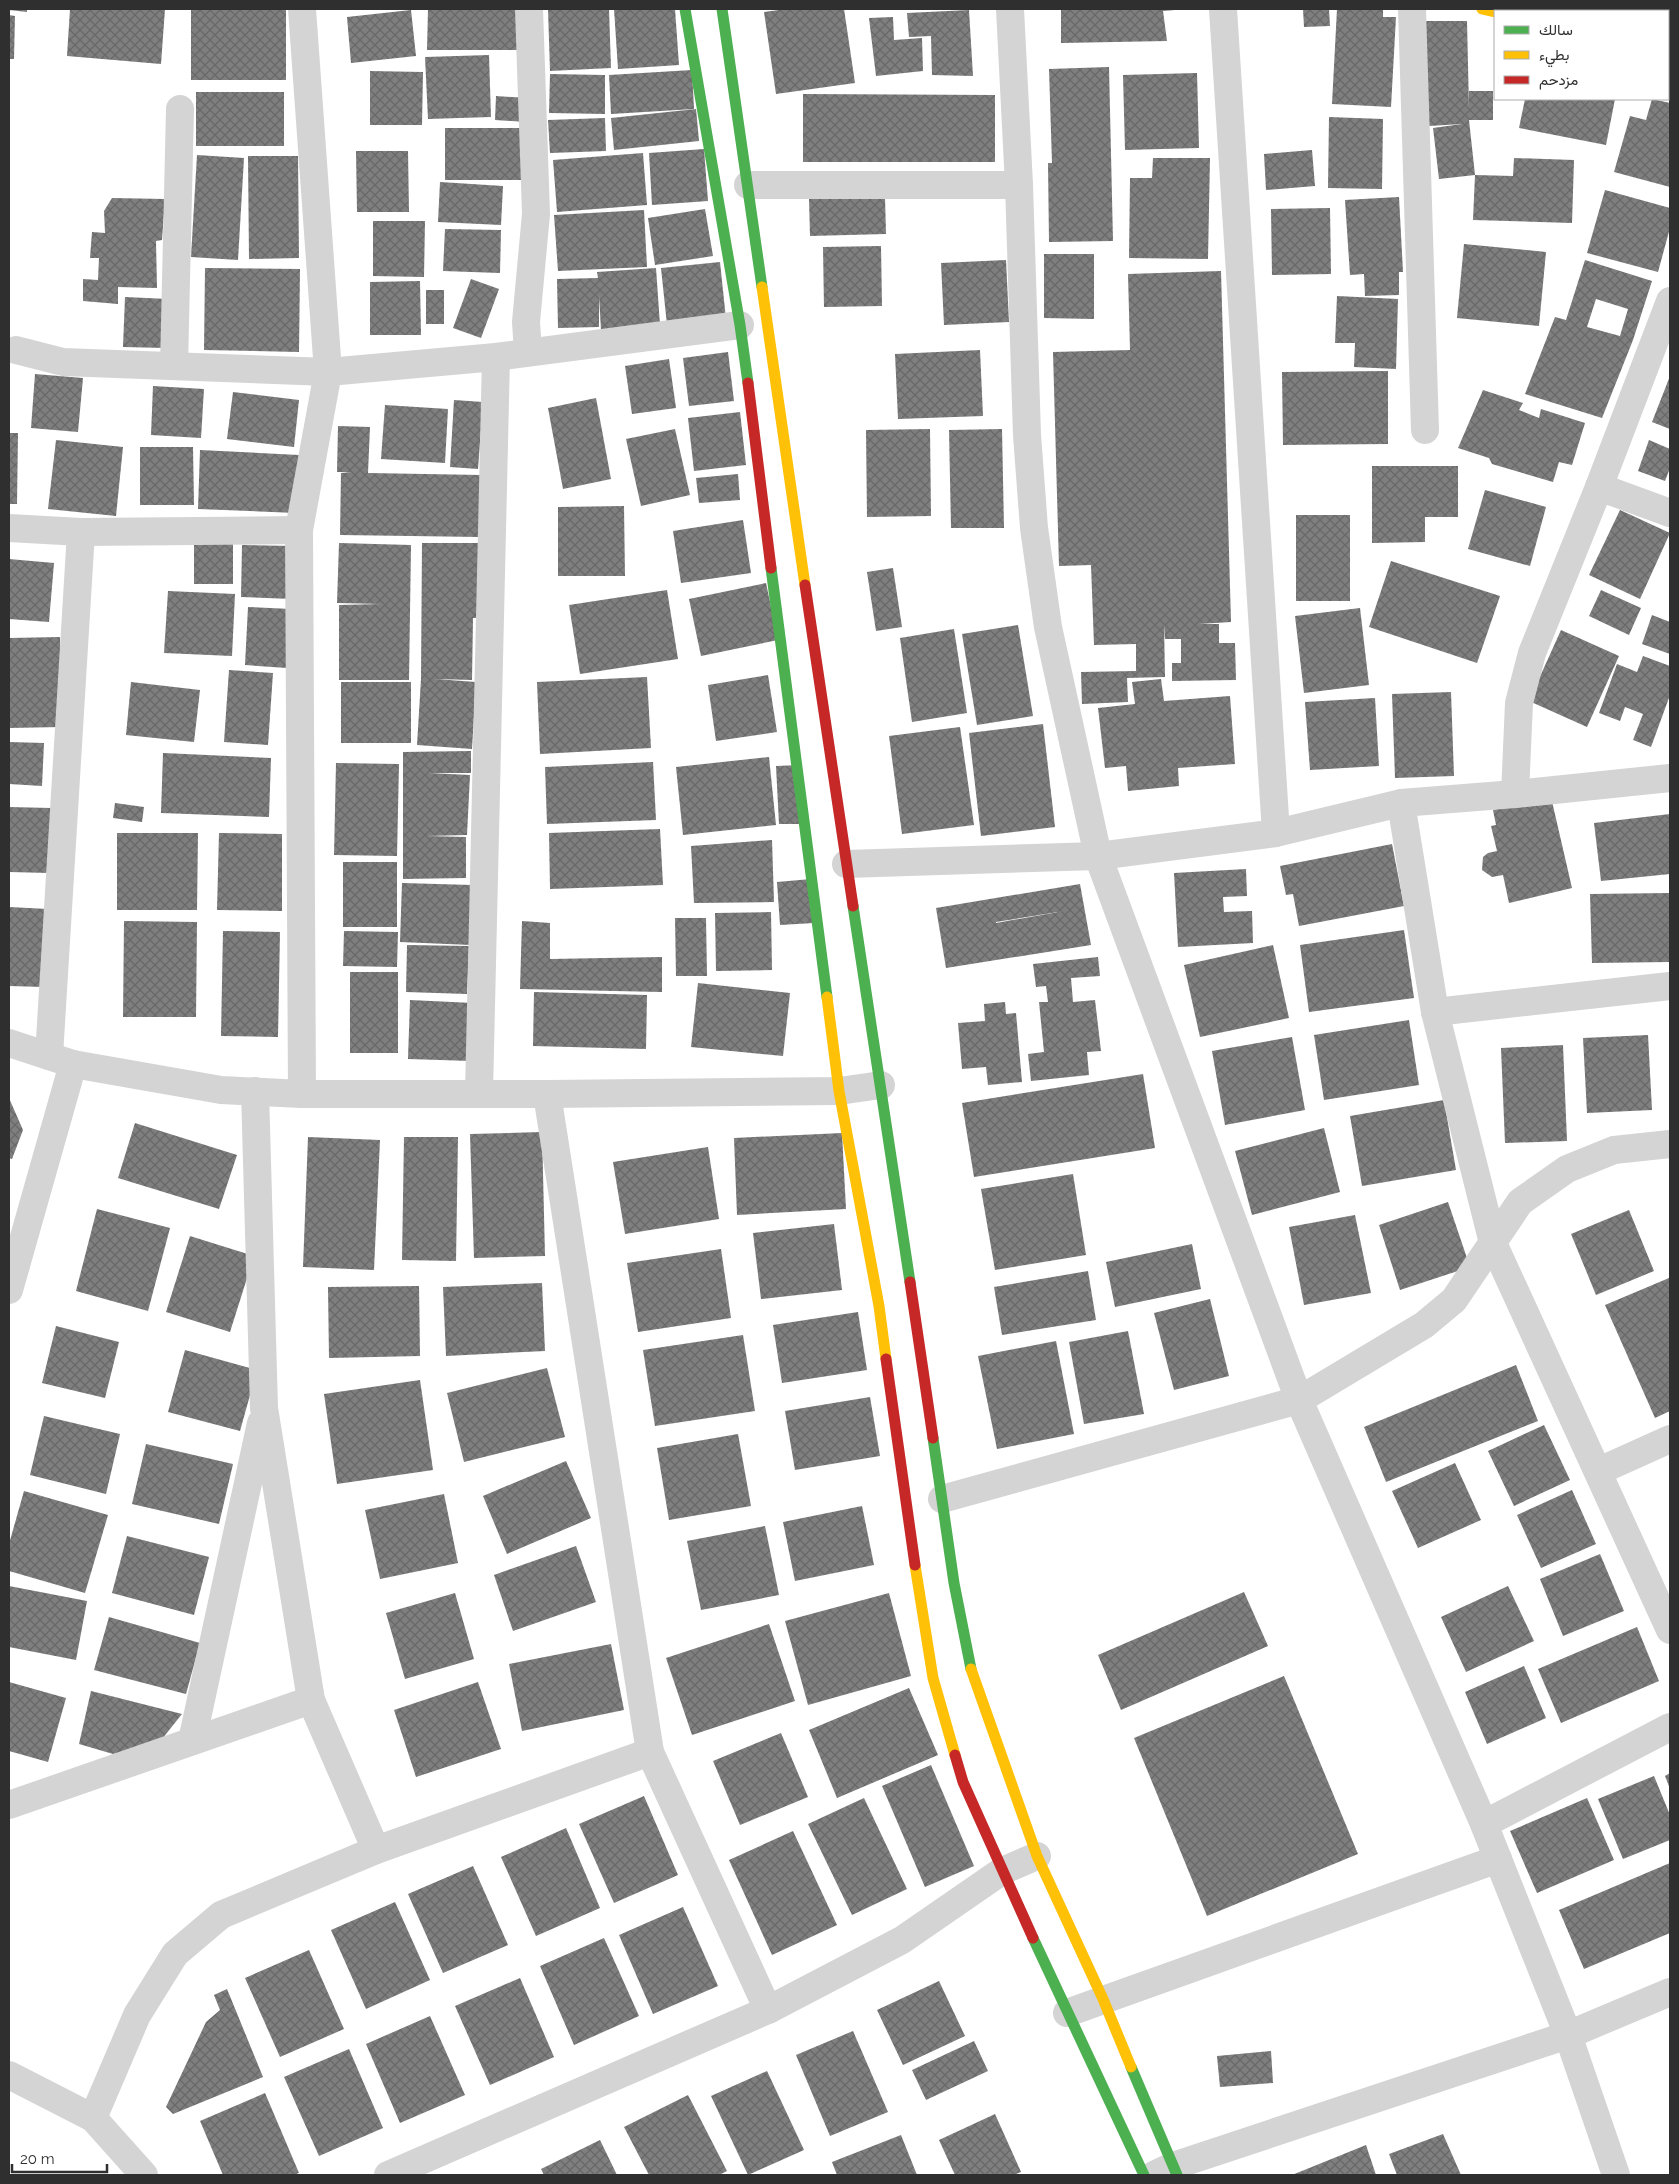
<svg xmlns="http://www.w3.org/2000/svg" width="1679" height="2184" viewBox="0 0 1679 2184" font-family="Raleway,Vazirmatn,sans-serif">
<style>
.building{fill:url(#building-cross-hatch);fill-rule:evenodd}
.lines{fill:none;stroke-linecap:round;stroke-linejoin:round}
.street{stroke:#d4d4d4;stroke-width:28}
.fast{stroke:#4caf50;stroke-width:11}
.slow{stroke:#ffc107;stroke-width:11}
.jam{stroke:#c62828;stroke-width:11}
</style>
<defs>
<pattern id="building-cross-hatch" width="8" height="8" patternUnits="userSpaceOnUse" patternTransform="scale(1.25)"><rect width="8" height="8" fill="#7f7f7f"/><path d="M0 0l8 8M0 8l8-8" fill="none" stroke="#686868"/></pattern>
</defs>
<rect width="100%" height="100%" fill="#fff"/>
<g class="building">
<path d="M9,9h18v3l-18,-2z"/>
<path d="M70,9h95l-4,55 -94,-8z"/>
<rect x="191" y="9" width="95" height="71"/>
<path d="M428,9h90l2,41h-93z"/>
<path d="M548,9h61l2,59 -61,3z"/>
<path d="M614,9h61l4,56 -61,4z"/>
<path d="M786,9h58l11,74 -79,11 -12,-82z"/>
<path d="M1061,9h114v1l-12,1 4,30 -106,2z"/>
<path d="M1303,9h26l1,17 -26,1z"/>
<path d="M1337,9h46v8h13l-5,90 -59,-3z"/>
<path d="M411,10l5,46 -65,7 -4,-46z"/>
<path d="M969,10l4,66 -41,-1 -1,-39 -22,1 -2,-24z"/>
<path d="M9,15l6,1 -1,43h-5z"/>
<path d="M893,17l1,23 28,-2 1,33 -47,5 -7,-58z"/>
<path d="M1424,21h43l2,87v-17h24v29h-24l6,55 -36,4 -6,-51 29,-4 -33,2z"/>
<path d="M489,55l2,62 -63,2 -3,-62z"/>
<path d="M1109,67l4,174 -64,1 -1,-79h4l-3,-94z"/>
<path d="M692,70l2,39 -83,5 -2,-39z"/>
<path d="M370,71l53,1 -1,53h-52z"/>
<path d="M1197,73l2,75 -74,2 -2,-75z"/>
<path d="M550,74l55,1v39l-56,-1z"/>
<rect x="196" y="92" width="88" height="54"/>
<path d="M803,94l192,1v67h-192z"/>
<path d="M496,96l32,2 -2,24 -31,-2z"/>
<path d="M1525,99h90l-9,46 -87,-17z"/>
<path d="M1652,99l18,4v84l-56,-15 16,-56 16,4z"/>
<path d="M696,109l3,32 -85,9 -3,-32z"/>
<path d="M1329,117l54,2 -1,70 -54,-1z"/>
<path d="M605,118l1,33 -56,2 -2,-33z"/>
<rect x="445" y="128" width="79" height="52"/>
<path d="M704,149l4,52 -56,4 -3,-52z"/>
<path d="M1312,150l3,36 -49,4 -2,-36z"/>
<path d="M356,151h52l1,61h-52z"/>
<path d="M643,153l4,52 -90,7 -4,-52z"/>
<path d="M197,155l47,3 -6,102 -47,-3z"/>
<path d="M248,156h50l1,102 -50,1z"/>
<path d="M1153,158h57l-2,101 -79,-1 1,-80h22z"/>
<path d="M1514,158l60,2 -2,63 -99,-3 2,-45 38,1z"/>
<path d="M440,182l63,4 -2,39 -63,-3z"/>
<path d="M1605,190l65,18v20l-12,44 -71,-19z"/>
<path d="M885,197l1,37 -76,2 -1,-38z"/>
<path d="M1399,197l4,75h-4v23l-34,1 -1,-22 -14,1 -5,-75z"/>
<path d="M112,198l53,1 -3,41 -6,1 1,47 -39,-1v17l-35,-3v-22l15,1 1,-22h-9l2,-26 13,1 -1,-22z"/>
<path d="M1330,208l1,66 -59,1 -1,-66z"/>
<path d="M705,209l8,47 -58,9 -7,-47z"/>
<path d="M644,210l3,57 -89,4 -4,-56z"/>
<path d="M373,221h52l-1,56 -51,-1z"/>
<path d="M445,229l56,1 -1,43 -57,-2z"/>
<path d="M1464,244l82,8 -7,74 -82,-8z"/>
<path d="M881,246l1,60 -58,1 -1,-60z"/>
<path d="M1044,254h50v65l-50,-1z"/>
<path d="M1006,260l3,62 -65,3 -3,-62z"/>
<path d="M1585,260l67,21 -19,59 -31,78 -77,-24 30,-77 11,3zM1596,299l32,10 -8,27 -33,-9z"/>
<path d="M720,262l6,57 -59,6 -6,-57z"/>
<path d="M205,268l95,1 -1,83 -95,-2z"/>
<path d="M656,268l4,57 -59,5 -2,-34v31l-41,1 -1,-49 41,-1 -1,-6z"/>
<path d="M1221,271l10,351 -32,2h20v19h16l1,37 -64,1v-18h9v-24h-16l-1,-15 1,53 -38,1 1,24 -46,2 -1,-32 55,-1v-27l-42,1 -3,-80 -32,1 -6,-214 77,-2 -2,-76z"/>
<path d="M471,279l28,10 -18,49 -28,-10z"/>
<path d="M420,281l1,54h-51v-53z"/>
<rect x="426" y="290" width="18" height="34"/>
<path d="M1337,296l61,3 -2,70 -42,-2 1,-24h-20z"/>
<path d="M125,297l43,2 -2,49 -43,-1z"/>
<path d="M980,350l3,66 -85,3 -3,-65z"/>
<path d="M728,352l6,49 -45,5 -6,-48z"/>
<path d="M669,359l7,49 -44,6 -7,-48z"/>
<path d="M1388,371v73l-105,1 -1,-73z"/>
<path d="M35,374l48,4 -5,54 -47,-4z"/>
<path d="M1670,376v53l-18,-7z"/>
<path d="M153,386l51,3 -3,49 -50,-3z"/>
<path d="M1483,390l40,13 -4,7 20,8 2,-9 44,14 -13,42 -13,-3 -6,20 -61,-18 -3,-6 -31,-10z"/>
<path d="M233,392l66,8 -5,47 -67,-8z"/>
<path d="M596,398l15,81 -48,10 -15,-81z"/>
<path d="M454,400l29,2 -5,67 -28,-2z"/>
<path d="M385,405l63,4 -3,54 -64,-4z"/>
<path d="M740,412l6,53 -52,6 -6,-53z"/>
<path d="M338,426l32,1 -2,46 113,2 -1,62 -140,-2 1,-62 10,-1h-14z"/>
<path d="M675,429l15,66 -49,11 -15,-67z"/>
<path d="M930,429l1,87 -64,1 -1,-87z"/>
<path d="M1002,429l2,99h-53l-2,-98z"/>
<path d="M9,433h9l-1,71h-8z"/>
<path d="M56,440l67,7 -7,69 -68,-7z"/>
<path d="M1649,440l21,9v19l-5,13 -27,-10z"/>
<path d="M140,447h53l1,58h-54z"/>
<path d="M200,450l99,5 -3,58 -98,-4z"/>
<path d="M1372,466h86v51h-33v25l-53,1z"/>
<path d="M738,474l2,26 -41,3 -3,-25z"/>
<path d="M1485,490l61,17 -16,59 -62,-17z"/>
<path d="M624,506l1,70h-67v-69z"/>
<path d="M1620,510l50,23 -30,66 -51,-24z"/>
<rect x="1296" y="515" width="54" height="86"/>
<path d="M743,520l8,53 -70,10 -8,-52z"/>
<rect x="194" y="543" width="39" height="41"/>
<path d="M339,543l72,2 -2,135h-70v-75l42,-1 -44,-1z"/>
<path d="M422,543h57v75h-6l-1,62 -37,-1 41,3 -4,67 -55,-4 4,-66z"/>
<path d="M242,545l51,1 -1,53 -51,-2z"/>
<path d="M9,559l45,4 -5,59 -40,-3z"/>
<path d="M1391,561l109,35 -23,67 -108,-36z"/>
<path d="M893,568l9,59 -26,4 -9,-59z"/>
<path d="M766,583l12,57 -77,16 -12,-57z"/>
<path d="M667,590l11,69 -98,15 -11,-69z"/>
<path d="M1601,590l40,18 -12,27 -40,-19z"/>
<path d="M168,591l67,3 -3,62 -68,-3z"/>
<path d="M248,607l43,2 -4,59 -42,-3z"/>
<path d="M1360,608l9,77 -65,8 -9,-77z"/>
<path d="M1652,615l18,7v32l-28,-10z"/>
<path d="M1018,625l15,91 -56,9 -15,-91z"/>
<path d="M954,629l13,84 -55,9 -12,-84z"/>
<path d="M1561,630l58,26 -32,71 -58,-26z"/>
<path d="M60,637l1,90 -52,1v-90z"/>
<path d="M1643,656l27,10v29l-19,52 -18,-7 10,-26 -18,-7 -5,14 -21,-8 18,-49 20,8z"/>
<path d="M229,670l44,3 -5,72 -44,-3z"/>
<path d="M768,675l9,57 -61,9 -8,-56z"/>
<path d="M647,677l4,71 -111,6 -3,-72z"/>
<path d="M1161,679l3,22 66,-5 5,68 -57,4 1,18 -51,5 -2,-25 -21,2 -7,-60 37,-4 -3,-22z"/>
<path d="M131,682l69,8 -6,52 -68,-7z"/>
<rect x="341" y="682" width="70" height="61"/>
<path d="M1451,692l3,84 -59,2 -3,-84z"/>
<path d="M1375,698l4,68 -69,4 -5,-68z"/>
<path d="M1043,724l12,103 -74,9 -12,-103z"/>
<path d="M960,727l14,98 -72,9 -13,-98z"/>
<path d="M9,742l35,1 -2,43 -33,-2z"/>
<path d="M471,751v22h-42l41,2 -3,60 -40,1 39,1v41l-63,1v-127z"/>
<path d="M163,753l108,5 -2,59 -108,-4z"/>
<path d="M769,757l7,68 -93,10 -7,-68z"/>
<path d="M653,762l3,58 -109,4 -2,-57z"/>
<path d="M336,763l63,1 -2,92 -63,-1z"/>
<path d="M800,765l5,59h-26l-3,-58z"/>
<path d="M1551,797l21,91 -63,15 -6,-28 -11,2 -10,-7 1,-13 5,-4 9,-2 -6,-25 5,-1 -3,-15z"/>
<path d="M115,803l29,4 -2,15 -29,-4z"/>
<path d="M9,807l42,1 -2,65 -40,-1z"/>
<path d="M1670,814v60l-69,7 -7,-58z"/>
<path d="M660,829l3,56 -113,4 -1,-56z"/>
<path d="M117,833h81l-1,77h-80z"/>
<path d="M219,833l63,1v77l-65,-1z"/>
<path d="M772,840l2,62 -80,1 -3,-57z"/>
<path d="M1392,844l12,62 -105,20 -6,-32 -7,1 -6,-29z"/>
<rect x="343" y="862" width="54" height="65"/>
<path d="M1246,869l1,27 -24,1 1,15 28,-1 1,32 -75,4 -4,-74z"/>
<path d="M811,879l3,44 -34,2 -3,-43z"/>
<path d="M402,883l70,2 -1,60 -71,-3z"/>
<path d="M1080,884l11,61 -145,23 -10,-60zM1064,911l-68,12v-1z"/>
<path d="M1670,893v69l-78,1 -2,-69z"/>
<path d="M9,907l39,2 -4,78 -35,-1z"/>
<path d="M771,912l1,58 -56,1 -1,-58z"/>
<path d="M675,918h31l1,58h-31z"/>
<path d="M124,921l73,1 -1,95h-73z"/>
<path d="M522,921l28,2v36l112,-2v35l-142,-3z"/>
<path d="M1404,930l10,68 -105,14 -9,-67z"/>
<path d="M223,931l57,1 -2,105 -57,-1z"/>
<path d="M344,931l54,1 -1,35 -54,-1z"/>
<path d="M407,945l62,1 -2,48 -61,-2z"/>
<path d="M1273,945l16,73 -89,19 -16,-72z"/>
<path d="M1098,957l2,19 -29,2 2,24 22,-2 6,51 -14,1 2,23 -58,6 -3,-27 16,-2 -5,-50h9l-2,-16 -10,1 -3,-23z"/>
<rect x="350" y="972" width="48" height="81"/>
<path d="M698,983l92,10 -7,63 -92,-9z"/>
<path d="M534,992l113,3 -1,54 -113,-3z"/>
<path d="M410,1000l63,3 -2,58 -63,-2z"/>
<path d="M1005,1002l1,12 10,-1 6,69 -34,3 -2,-18 -24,2 -4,-46 27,-2 -1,-17z"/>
<path d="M1409,1020l10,65 -95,15 -10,-65z"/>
<path d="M1648,1035l4,75 -65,3 -4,-75z"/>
<path d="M1292,1037l13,73 -80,15 -13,-74z"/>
<path d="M1563,1045l4,96 -62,2 -4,-95z"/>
<path d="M1143,1074l12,74 -181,29 -12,-74z"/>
<path d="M9,1098l14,32 -11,29 -3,-1z"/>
<path d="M1444,1100l12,70 -94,16 -12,-70z"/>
<path d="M135,1123l102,32 -18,54 -101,-31z"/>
<path d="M1324,1128l16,64 -88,23 -17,-64z"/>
<path d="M542,1132l3,124 -71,2 -4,-124z"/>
<path d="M842,1133l4,76 -109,6 -3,-77z"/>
<path d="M308,1137l72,3 -6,130 -71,-3z"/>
<path d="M404,1137h54l-2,124 -54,-1z"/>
<path d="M708,1147l11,72 -94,15 -12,-72z"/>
<path d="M1073,1174l13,81 -91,15 -14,-81z"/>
<path d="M1448,1202l22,65 -70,23 -21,-65z"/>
<path d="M97,1209l73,19 -22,83 -72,-20z"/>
<path d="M1629,1210l25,61 -58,24 -25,-61z"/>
<path d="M1355,1215l16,78 -67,12 -15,-78z"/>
<path d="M834,1224l8,66 -81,9 -8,-66z"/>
<path d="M190,1236l64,20 -24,76 -64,-20z"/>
<path d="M1192,1244l9,45 -86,18 -9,-45z"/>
<path d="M721,1249l10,69 -93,14 -11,-69z"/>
<path d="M1088,1271l8,49 -94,15 -8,-48z"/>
<path d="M1669,1278l1,133 -15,7 -50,-113z"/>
<path d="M542,1283l3,68 -99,5 -3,-69z"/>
<path d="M419,1286l1,70 -91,2 -1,-71z"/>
<path d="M1210,1299l19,77 -55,14 -20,-77z"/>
<path d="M858,1312l9,58 -85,13 -9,-58z"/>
<path d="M56,1326l63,16 -14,56 -63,-15z"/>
<path d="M1128,1331l16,83 -60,10 -15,-82z"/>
<path d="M743,1335l12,76 -100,15 -12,-76z"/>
<path d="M1056,1341l18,93 -77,15 -19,-93z"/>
<path d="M185,1350l72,20 -17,61 -72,-19z"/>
<path d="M1516,1365l22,56 -152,61 -22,-55z"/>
<path d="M547,1368l18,69 -101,25 -17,-69z"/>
<path d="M420,1380l13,90 -96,14 -13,-90z"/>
<path d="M870,1397l10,59 -85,14 -10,-59z"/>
<path d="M44,1416l76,18 -14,60 -76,-19z"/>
<path d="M1544,1425l26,55 -56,26 -26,-55z"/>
<path d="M738,1434l13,72 -82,14 -12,-72z"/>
<path d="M146,1444l87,20 -14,60 -87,-20z"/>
<path d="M566,1461l25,57 -84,36 -24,-58z"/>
<path d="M1455,1463l26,57 -63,28 -26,-57z"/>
<path d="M1572,1490l24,54 -55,24 -24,-53z"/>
<path d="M24,1491l84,24 -23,78 -76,-22v-27z"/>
<path d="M444,1494l14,69 -78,16 -15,-69z"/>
<path d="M862,1506l12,59 -79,16 -12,-59z"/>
<path d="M765,1526l14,69 -78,15 -14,-69z"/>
<path d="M127,1536l82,21 -15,58 -82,-22z"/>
<path d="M576,1546l20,56 -83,29 -19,-56z"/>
<path d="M1600,1554l24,57 -61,25 -23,-57z"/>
<path d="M9,1586l78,15 -11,59 -67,-13z"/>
<path d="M1508,1586l26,55 -68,31 -25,-55z"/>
<path d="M1244,1592l24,54 -147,64 -23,-55z"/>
<path d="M455,1593l19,66 -69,20 -19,-66z"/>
<path d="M889,1593l22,83 -103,29 -23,-84z"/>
<path d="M109,1617l91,26 -14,51 -92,-24z"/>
<path d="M769,1624l26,77 -103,34 -26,-77z"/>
<path d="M1637,1627l22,54 -98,42 -23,-54z"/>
<path d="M611,1644l13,66 -102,21 -13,-67z"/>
<path d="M1524,1666l22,52 -59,26 -22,-52z"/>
<path d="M1284,1676l74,178 -151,62 -73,-178z"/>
<path d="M9,1682l57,16 -18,64 -39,-11z"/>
<path d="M478,1682l23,67 -85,28 -22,-67z"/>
<path d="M909,1688l29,67 -101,43 -28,-68z"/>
<path d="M91,1691l91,23 -24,30 -45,10 -34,-10z"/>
<path d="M781,1733l27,64 -68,28 -27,-64z"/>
<path d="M931,1765l43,101 -49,21 -43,-101z"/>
<path d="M1670,1773v16l-5,-13z"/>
<path d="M1654,1776l16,39v25l-47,19 -25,-60z"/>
<path d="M644,1796l34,79 -64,28 -35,-79z"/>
<path d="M864,1798l43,91 -55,26 -44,-91z"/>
<path d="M1587,1798l27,62 -77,33 -27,-62z"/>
<path d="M566,1828l34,80 -64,28 -35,-79z"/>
<path d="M793,1831l44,94 -65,30 -43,-95z"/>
<path d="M1670,1863v70l-86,36 -25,-59z"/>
<path d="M473,1866l35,79 -65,28 -35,-79z"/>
<path d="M395,1902l35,78 -64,29 -35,-79z"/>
<path d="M683,1907l35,79 -65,28 -34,-79z"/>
<path d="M604,1938l35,78 -65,29 -34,-79z"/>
<path d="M309,1950l35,79 -64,28 -35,-79z"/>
<path d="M520,1978l34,79 -64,28 -35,-79z"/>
<path d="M939,1981l26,55 -62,29 -26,-55z"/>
<path d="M227,1989l36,88 -90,37 -7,-7 40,-85 14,-12 -6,-15z"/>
<path d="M430,2016l35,79 -65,28 -34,-79z"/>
<path d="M853,2031l35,81 -58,24 -34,-81z"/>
<path d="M974,2041l14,30 -62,29 -14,-30z"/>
<path d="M349,2049l34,79 -64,28 -35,-79z"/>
<path d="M1271,2051l2,32 -53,4 -3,-31z"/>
<path d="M767,2071l37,79 -56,25 -37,-79z"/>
<path d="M265,2093l34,80 -6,2h-70l-23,-54z"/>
<path d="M688,2095l39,76 -8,4h-70l-25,-48z"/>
<path d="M995,2114l26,58 -8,3h-58l-16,-35z"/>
<path d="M1443,2134l18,41h-64l-8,-21z"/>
<path d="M901,2135l16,40h-80l-5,-13z"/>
<path d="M600,2140l17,35h-73l-3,-6z"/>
<path d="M1366,2145l10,30h-84z"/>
</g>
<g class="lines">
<g class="street">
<path d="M1010,9l9,176 8,250 7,93 14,99 50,229 201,544 185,424 84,211 48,140"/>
<path d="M1223,9l53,824"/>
<path d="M1412,9l13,421"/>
<path d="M748,185h271"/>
<path d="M16,350l47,12 265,10 168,-15 244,-32"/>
<path d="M528,352l-2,-30 10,-108 -7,-205"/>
<path d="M174,366l6,-257"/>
<path d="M1599,487l71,26"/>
<path d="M9,528l72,4 218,-2"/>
<path d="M1515,794l4,-91 13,-50 67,-166 71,-186"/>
<path d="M1401,803l34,209 58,231 177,387"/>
<path d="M846,864l252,-8 178,-23 125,-30 114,-9 155,-16"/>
<path d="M1435,1012l235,-26"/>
<path d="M9,1043l64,21 148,26 81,4h245l292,-3 42,-6"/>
<path d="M49,1056l32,-524"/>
<path d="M255,1091l9,317 47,292 65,150"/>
<path d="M479,1093l17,-736"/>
<path d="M302,1094l-3,-564 29,-158 -26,-363"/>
<path d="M547,1094l103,658 118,258"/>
<path d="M9,1290l64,-226"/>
<path d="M1599,1471l71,-32"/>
<path d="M942,1499l357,-99 125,-75 30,-25 66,-98 47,-33 47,-19 56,-6"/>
<path d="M192,1741l69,-318"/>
<path d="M9,1805l302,-105"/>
<path d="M1484,1824l186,-97"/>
<path d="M1067,2013l431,-154"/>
<path d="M9,2075l84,43 51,57"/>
<path d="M93,2118l44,-103 38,-61 46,-39 155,-65 274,-98"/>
<path d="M388,2175l380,-165 134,-70 100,-69 35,-15"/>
<path d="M1154,2175l19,-9 395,-131 102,-43"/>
</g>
<g class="fast">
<path d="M685,9l55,316 8,58"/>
<path d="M722,9l40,278"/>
<path d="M1668,52h2"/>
<path d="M771,568l56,429"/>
<path d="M853,906l57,376"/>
<path d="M933,1438l21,145 17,86"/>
<path d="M1033,1938l111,237"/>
<path d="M1131,2067l46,108"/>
</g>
<g class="slow">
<path d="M1482,9l13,3"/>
<path d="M762,287l43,298"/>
<path d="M827,997l12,94 40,215 7,53"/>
<path d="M915,1565l18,113 22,77"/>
<path d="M971,1669l66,187 66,143 28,68"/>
</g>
<g class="jam">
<path d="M1656,9l11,2"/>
<path d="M748,383l23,185"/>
<path d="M805,585l48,321"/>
<path d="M910,1282l23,156"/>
<path d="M886,1359l29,206"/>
<path d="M955,1755l8,27 70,156"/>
</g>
</g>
<rect width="1679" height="2184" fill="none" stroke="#2f2f2f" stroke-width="20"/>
<rect x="1494" y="10" width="175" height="90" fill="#ffffff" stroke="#acacac"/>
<rect x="1504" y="26" width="25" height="8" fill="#4caf50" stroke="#acacac"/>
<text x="1539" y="35" font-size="15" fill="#2f2f2f">سالك</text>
<rect x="1504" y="51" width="25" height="8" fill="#ffc107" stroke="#acacac"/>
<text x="1539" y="60" font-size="15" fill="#2f2f2f">بطيء</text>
<rect x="1504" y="76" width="25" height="8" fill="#c62828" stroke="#acacac"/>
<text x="1539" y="85" font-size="15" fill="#2f2f2f">مزدحم</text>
<path d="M12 2164v8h95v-8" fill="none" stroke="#2f2f2f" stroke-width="2.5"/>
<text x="20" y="2164" font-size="15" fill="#2f2f2f" stroke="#ffffff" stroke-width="4" paint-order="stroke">20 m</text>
</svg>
